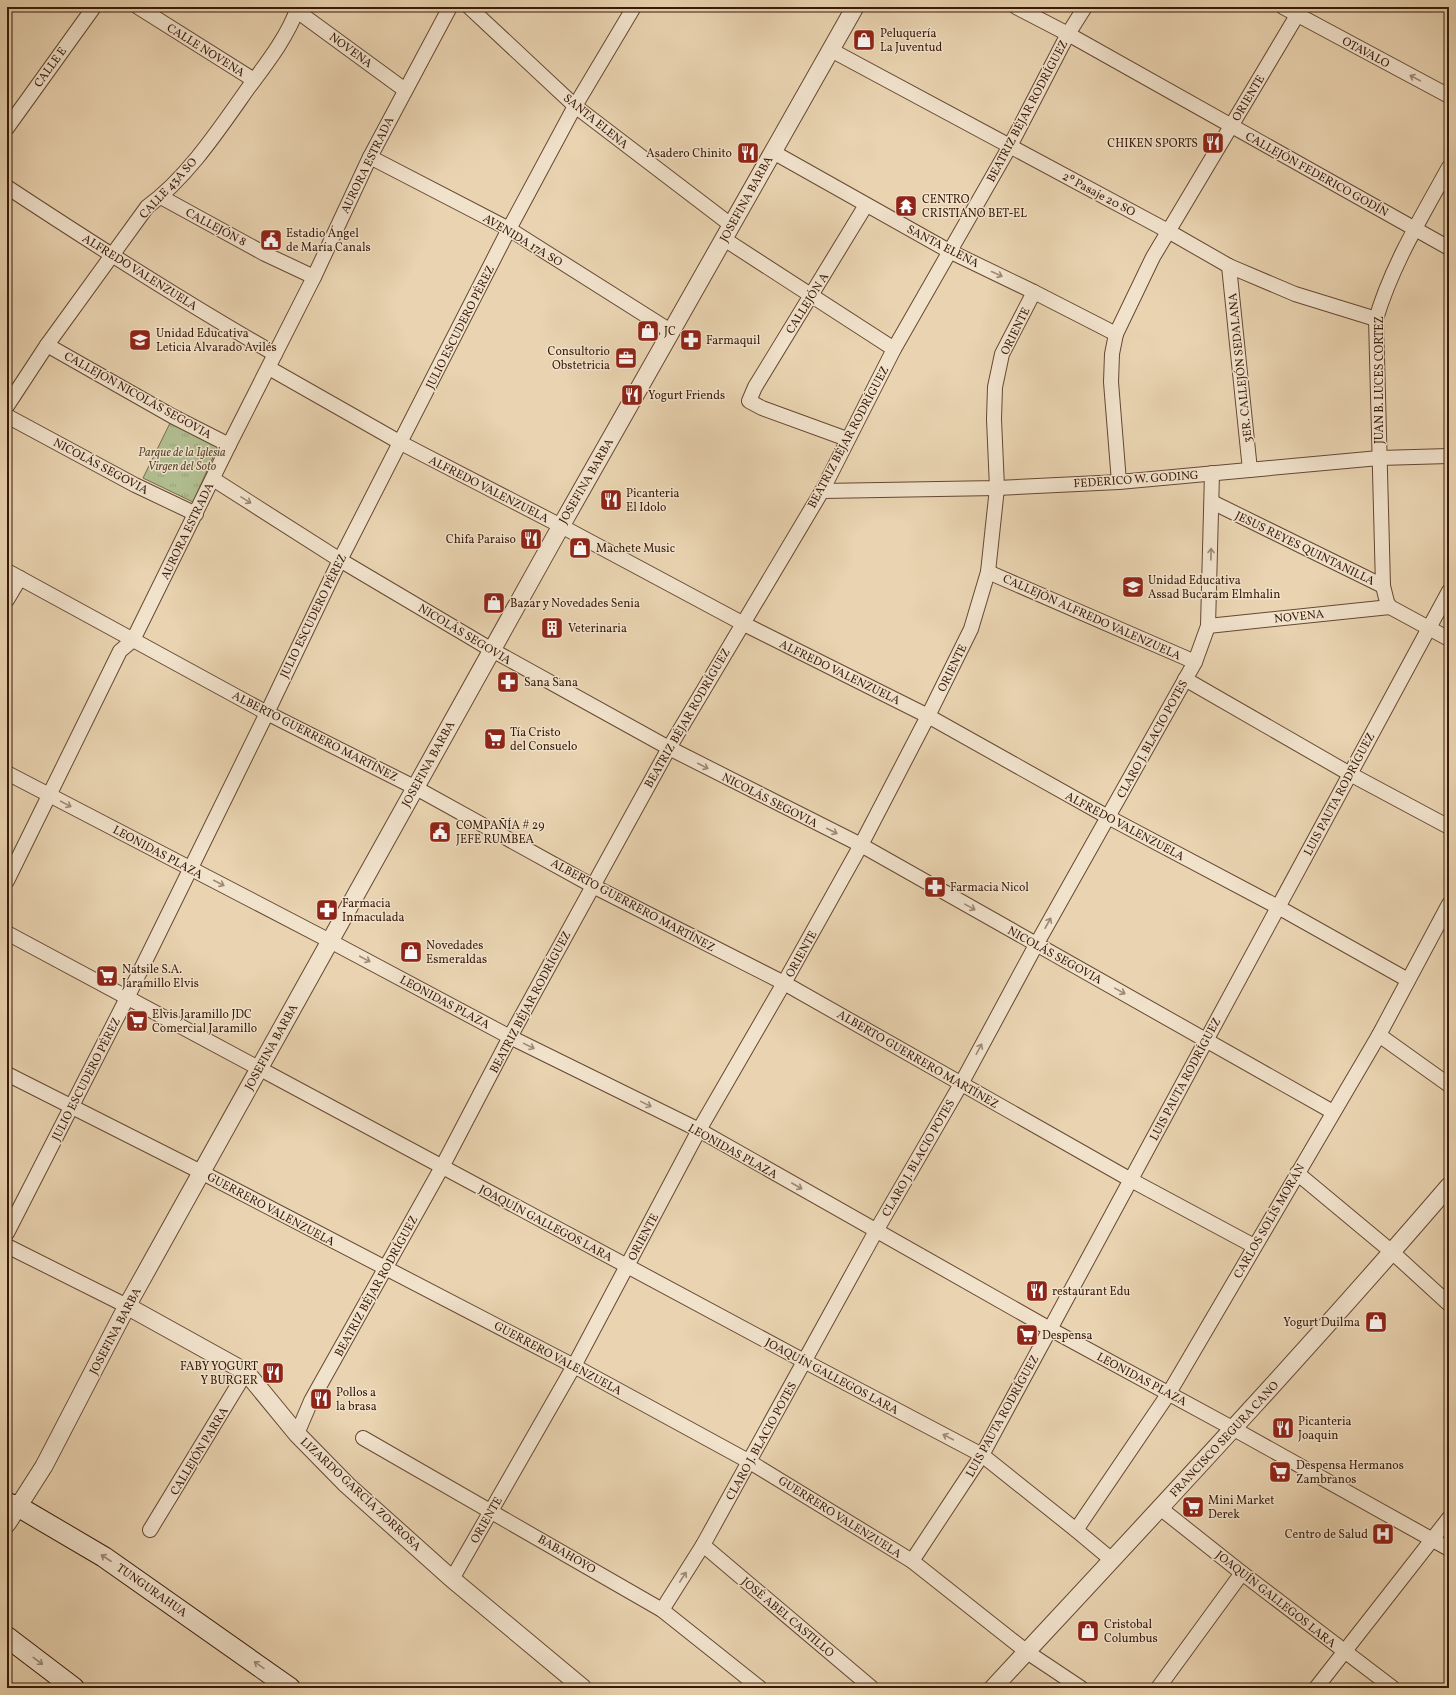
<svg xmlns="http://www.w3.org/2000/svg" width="1456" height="1695" viewBox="0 0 1456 1695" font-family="Vollkorn,serif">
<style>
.park{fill:url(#park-tufts);stroke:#756c4c}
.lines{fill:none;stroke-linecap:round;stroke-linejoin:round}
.minor-casing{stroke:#654832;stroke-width:16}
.tertiary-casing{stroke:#654832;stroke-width:19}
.secondary-casing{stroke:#391a08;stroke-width:22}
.minor{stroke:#f1e2cc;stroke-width:14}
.tertiary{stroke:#f1e2cc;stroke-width:17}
.secondary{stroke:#f1e2cc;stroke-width:20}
.oneway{stroke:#9e8874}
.labels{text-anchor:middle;stroke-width:3;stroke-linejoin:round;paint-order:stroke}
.poi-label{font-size:12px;fill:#391a08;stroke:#f1e2cc;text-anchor:start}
.street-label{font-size:12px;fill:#391a08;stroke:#f1e2cc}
.park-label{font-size:12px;font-style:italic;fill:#5d4b31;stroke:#f1e2cc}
</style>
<defs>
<pattern id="park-tufts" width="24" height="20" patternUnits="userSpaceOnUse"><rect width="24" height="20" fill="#b1be90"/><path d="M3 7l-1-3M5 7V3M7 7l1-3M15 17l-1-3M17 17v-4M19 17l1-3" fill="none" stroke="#99a37b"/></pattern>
</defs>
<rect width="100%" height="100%" fill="#e9d3b0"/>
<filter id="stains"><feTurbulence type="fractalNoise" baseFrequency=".005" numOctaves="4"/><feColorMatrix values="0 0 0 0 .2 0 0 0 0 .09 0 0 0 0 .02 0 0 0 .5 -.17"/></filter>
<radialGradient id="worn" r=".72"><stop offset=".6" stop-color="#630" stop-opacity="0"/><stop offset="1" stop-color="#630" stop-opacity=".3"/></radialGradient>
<path class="park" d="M172,419l47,25 -26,58 -50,-24z"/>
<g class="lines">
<g class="minor-casing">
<g id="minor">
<path d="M138,7l116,73"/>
<path d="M469,7l106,99 156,119"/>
<path d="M1016,7l52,27 381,214"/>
<path d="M1283,7l166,89"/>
<path d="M297,11l108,79"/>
<path d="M831,50l337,181 61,35 66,28 81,25"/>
<path d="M7,128l87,-121"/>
<path d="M773,152l176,99 85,41 82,42"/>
<path d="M370,157l139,72 163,103"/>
<path d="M7,187c88,58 177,115 268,167"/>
<path d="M161,197l104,57 49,23"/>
<path d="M724,239l170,110"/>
<path d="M1229,266l21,204"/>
<path d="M47,345l125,71 57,29"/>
<path d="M269,368l132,75 160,83 181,97 186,93 180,101 170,90 130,73"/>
<path d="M7,406l40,-61 100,-138c41,-30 73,-79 102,-120 18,-24 39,-51 49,-80"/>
<path d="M7,416l128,69 61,29"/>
<path d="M847,439l-85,-31 -13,-7 6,-14 111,-182"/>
<path d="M213,479l127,81 152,90 177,98 192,97 472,267"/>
<path d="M1119,482l-8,-100 1,-28 4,-20 37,-77 149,-250"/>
<path d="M822,491l175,-3 122,-6 260,-24 70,-2"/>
<path d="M1212,502l171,84 4,16 3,5 59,32"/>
<path d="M7,571l260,142 149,75 177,98 191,97 347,197 123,66"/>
<path d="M988,572l207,90"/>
<path d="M1383,586l-7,-267c16,-54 46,-103 73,-152"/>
<path d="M7,600l13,-22"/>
<path d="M1208,626l182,-19"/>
<path d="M1185,679l165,95 99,53"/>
<path d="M7,773l323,168 180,96 189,93 351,199 184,100 215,120"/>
<path d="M7,881l113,-230 13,-11 96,-195 85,-168 56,-120 80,-150"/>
<path d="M7,933l797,428 178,94 94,75 36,30"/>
<path d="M1379,1035l70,50"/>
<path d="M7,1074l194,98 373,194 176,96 162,99 115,91 54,36"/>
<path d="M1297,1173l95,79 57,52"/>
<path d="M7,1233l120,-235 140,-285 73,-153 169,-331 66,-123 59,-99"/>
<path d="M7,1246l120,60"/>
<path d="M297,1434l14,-33 131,-234 68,-130 159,-289 153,-257 72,-142 116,-203 58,-112 17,-27"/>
<path d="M363,1438l299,172 98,78"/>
<path d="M1160,1508l82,65 151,115"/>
<path d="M150,1530l96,-158"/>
<path d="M1076,1530l93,-137 210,-358 70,-131"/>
<path d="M703,1545l169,143"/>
<path d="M912,1561l70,-106 467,-864"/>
<path d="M452,1579l122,-213 125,-236 85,-147 77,-138 67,-129 43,-87 17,-57 9,-84 -3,-69 1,-32 7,-33 32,-62"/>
<path d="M662,1610l41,-65 173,-314 85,-147 75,-139 159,-283 13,-36 4,-153"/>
<path d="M1158,1688l84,-115"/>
<path d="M1316,1688l133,-170"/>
</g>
</g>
<g class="tertiary-casing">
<g id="tertiary">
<path d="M127,1306l119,66 51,62 50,51 105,94 131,109"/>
<path d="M7,1524l37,-58 83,-160 434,-780 294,-519"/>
<path d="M993,1688c154,-166 309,-331 456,-502"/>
</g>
</g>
<g class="secondary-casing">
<g id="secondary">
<path d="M7,1503l12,4 85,50 186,131"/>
<path d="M7,1637l67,51"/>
</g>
</g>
<use href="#minor" class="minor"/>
<use href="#tertiary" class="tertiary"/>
<use href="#secondary" class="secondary"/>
</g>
<defs><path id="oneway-shaft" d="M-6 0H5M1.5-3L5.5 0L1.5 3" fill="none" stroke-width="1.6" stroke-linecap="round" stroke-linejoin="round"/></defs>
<g class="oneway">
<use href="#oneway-shaft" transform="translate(1415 78) rotate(-152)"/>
<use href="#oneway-shaft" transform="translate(997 274) rotate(25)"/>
<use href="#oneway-shaft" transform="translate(246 500) rotate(32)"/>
<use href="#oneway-shaft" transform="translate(1211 554) rotate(-89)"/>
<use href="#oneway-shaft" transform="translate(703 766) rotate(27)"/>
<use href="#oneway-shaft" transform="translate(66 804) rotate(28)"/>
<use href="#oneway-shaft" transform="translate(832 831) rotate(27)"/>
<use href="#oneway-shaft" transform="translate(219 883) rotate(27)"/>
<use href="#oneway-shaft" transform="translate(970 907) rotate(29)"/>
<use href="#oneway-shaft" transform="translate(1048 923) rotate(-61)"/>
<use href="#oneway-shaft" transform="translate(365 959) rotate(28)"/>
<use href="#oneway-shaft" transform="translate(1120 991) rotate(29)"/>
<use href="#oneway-shaft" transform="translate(529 1046) rotate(26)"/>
<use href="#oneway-shaft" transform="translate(979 1049) rotate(-62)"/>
<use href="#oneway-shaft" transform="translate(646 1104) rotate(26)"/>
<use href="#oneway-shaft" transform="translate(797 1186) rotate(30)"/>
<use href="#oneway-shaft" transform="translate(948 1437) rotate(-152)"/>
<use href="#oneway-shaft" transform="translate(106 1558) rotate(-147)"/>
<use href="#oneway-shaft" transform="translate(683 1577) rotate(-57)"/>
<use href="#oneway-shaft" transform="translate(38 1661) rotate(37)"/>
<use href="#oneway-shaft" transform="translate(259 1665) rotate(-145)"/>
</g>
<defs>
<g id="shop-square" transform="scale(1.15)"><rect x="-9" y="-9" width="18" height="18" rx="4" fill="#8f2418" stroke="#f1e2cc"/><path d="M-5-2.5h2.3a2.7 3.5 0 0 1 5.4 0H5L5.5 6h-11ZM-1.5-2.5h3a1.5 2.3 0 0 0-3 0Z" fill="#fff"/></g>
<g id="restaurant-square" transform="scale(1.15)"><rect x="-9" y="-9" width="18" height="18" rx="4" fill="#8f2418" stroke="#f1e2cc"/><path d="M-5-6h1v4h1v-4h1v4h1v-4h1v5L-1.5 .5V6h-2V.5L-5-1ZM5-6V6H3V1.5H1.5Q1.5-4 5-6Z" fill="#fff"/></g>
<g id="temple-square" transform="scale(1.15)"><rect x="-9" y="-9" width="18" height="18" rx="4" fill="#8f2418" stroke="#f1e2cc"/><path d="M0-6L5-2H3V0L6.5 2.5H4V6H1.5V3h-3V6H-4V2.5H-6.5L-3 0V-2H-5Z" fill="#fff"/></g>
<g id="civic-square" transform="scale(1.15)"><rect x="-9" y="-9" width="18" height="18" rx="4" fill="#8f2418" stroke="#f1e2cc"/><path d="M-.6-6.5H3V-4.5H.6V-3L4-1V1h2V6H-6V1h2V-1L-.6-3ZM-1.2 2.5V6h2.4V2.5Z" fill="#fff"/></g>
<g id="school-square" transform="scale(1.15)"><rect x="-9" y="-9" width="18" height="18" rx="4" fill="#8f2418" stroke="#f1e2cc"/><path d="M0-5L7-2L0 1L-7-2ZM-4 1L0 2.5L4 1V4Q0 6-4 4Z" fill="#fff"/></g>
<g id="pharmacy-square" transform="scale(1.15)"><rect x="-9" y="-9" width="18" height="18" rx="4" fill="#8f2418" stroke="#f1e2cc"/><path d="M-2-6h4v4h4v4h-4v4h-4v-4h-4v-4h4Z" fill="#fff"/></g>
<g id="office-square" transform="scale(1.15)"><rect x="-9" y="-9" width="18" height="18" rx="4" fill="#8f2418" stroke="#f1e2cc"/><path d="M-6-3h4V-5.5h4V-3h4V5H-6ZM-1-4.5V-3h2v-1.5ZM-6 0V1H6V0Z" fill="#fff"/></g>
<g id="building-square" transform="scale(1.15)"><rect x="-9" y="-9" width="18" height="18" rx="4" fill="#8f2418" stroke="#f1e2cc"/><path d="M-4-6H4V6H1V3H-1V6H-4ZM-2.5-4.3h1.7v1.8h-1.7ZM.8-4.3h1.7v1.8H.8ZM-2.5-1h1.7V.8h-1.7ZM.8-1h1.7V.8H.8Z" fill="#fff"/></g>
<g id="supermarket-square" transform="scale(1.15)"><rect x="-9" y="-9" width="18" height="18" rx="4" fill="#8f2418" stroke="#f1e2cc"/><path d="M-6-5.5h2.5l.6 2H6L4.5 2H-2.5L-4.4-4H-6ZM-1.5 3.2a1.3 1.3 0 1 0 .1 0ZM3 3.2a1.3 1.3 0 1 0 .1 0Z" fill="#fff"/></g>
<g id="hospital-square" transform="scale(1.15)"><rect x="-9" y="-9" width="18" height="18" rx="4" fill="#8f2418" stroke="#f1e2cc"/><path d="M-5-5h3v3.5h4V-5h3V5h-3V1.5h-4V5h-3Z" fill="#fff"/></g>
</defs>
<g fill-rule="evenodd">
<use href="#shop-square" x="864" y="40"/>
<use href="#restaurant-square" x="1213" y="143"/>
<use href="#restaurant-square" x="748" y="153"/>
<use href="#temple-square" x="906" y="206"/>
<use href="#civic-square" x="271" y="240"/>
<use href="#shop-square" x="648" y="331"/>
<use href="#school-square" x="140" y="340"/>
<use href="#pharmacy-square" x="691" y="340"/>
<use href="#office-square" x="626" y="358"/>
<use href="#restaurant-square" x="632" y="395"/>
<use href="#restaurant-square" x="611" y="500"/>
<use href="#restaurant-square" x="531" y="539"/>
<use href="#shop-square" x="580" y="548"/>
<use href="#school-square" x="1133" y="587"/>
<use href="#shop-square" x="494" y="603"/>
<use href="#building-square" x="552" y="628"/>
<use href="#pharmacy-square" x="508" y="682"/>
<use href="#supermarket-square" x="495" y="739"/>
<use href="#civic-square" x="440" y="832"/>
<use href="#pharmacy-square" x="935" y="887"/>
<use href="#pharmacy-square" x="327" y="910"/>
<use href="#shop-square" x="411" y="952"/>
<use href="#supermarket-square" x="107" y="976"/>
<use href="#supermarket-square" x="137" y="1021"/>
<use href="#restaurant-square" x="1037" y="1291"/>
<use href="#shop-square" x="1376" y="1322"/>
<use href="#supermarket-square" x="1027" y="1335"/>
<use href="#restaurant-square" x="273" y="1373"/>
<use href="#restaurant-square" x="321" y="1399"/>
<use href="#restaurant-square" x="1283" y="1428"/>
<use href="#supermarket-square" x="1280" y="1472"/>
<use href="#supermarket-square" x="1193" y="1507"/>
<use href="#hospital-square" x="1383" y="1534"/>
<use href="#shop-square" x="1088" y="1631"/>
</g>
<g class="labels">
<g class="poi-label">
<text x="880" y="37">Peluquería<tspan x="880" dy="14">La Juventud</tspan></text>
<text x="1198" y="147" text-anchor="end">CHIKEN SPORTS</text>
<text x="732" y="157" text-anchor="end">Asadero Chinito</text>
<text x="922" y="203">CENTRO<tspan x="922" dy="14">CRISTIANO BET-EL</tspan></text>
<text x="286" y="237">Estadio Ángel<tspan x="286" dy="14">de María Canals</tspan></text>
<text x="664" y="335">JC</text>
<text x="156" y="337">Unidad Educativa<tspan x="156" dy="14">Leticia Alvarado Avilés</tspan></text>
<text x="706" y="344">Farmaquil</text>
<text x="610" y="355" text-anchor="end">Consultorio<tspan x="610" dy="14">Obstetricia</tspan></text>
<text x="648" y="399">Yogurt Friends</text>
<text x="626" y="497">Picanteria<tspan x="626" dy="14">El Idolo</tspan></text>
<text x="516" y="543" text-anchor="end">Chifa Paraiso</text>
<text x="596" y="552">Machete Music</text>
<text x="1148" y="584">Unidad Educativa<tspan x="1148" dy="14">Assad Bucaram Elmhalin</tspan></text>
<text x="510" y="607">Bazar y Novedades Senia</text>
<text x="568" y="632">Veterinaria</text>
<text x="524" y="686">Sana Sana</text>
<text x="510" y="736">Tía Cristo<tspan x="510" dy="14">del Consuelo</tspan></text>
<text x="456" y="829">COMPAÑÍA # 29<tspan x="456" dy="14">JEFE RUMBEA</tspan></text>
<text x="950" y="891">Farmacia Nicol</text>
<text x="342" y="907">Farmacia<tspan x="342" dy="14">Inmaculada</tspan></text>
<text x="426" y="949">Novedades<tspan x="426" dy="14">Esmeraldas</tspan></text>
<text x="122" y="973">Natsile S.A.<tspan x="122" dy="14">Jaramillo Elvis</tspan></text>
<text x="152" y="1018">Elvis Jaramillo JDC<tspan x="152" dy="14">Comercial Jaramillo</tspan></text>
<text x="1052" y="1295">restaurant Edu</text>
<text x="1360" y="1326" text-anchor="end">Yogurt Duilma</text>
<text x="1042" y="1339">Despensa</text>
<text x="258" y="1370" text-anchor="end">FABY YOGURT<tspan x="258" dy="14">Y BURGER</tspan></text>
<text x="336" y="1396">Pollos a<tspan x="336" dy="14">la brasa</tspan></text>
<text x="1298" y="1425">Picanteria<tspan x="1298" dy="14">Joaquin</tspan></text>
<text x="1296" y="1469">Despensa Hermanos<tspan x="1296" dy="14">Zambranos</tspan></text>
<text x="1208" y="1504">Mini Market<tspan x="1208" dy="14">Derek</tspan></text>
<text x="1368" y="1538" text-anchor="end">Centro de Salud</text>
<text x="1104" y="1628">Cristobal<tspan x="1104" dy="14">Columbus</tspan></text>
</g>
<g class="street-label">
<text transform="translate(206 50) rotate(32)" y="4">CALLE NOVENA</text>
<text transform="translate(351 50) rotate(36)" y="4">NOVENA</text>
<text transform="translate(1366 52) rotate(28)" y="4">OTAVALO</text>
<text transform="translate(50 67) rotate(-54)" y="4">CALLE E</text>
<text transform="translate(1248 98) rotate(-59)" y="4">ORIENTE</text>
<text transform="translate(1027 111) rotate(-62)" y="4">BEATRIZ BÉJAR RODRÍGUEZ</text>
<text transform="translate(596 121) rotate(39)" y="4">SANTA ELENA</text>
<text transform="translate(367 165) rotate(-64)" y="4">AURORA ESTRADA</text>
<text transform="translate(1317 174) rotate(29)" y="4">CALLEJÓN FEDERICO GODÍN</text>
<text transform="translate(168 188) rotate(-47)" y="4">CALLE 43A SO</text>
<text transform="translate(1099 194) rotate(28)" y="4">2º Pasaje 20 SO</text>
<text transform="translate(746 199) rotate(-61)" y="4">JOSEFINA BARBA</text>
<text transform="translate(216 227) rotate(28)" y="4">CALLEJÓN 8</text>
<text transform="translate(523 240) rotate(31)" y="4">AVENIDA 17A SO</text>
<text transform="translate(943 246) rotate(27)" y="4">SANTA ELENA</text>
<text transform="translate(140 272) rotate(32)" y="4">ALFREDO VALENZUELA</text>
<text transform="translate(807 303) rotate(-58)" y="4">CALLEJÓN A</text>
<text transform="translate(460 327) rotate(-63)" y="4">JULIO ESCUDERO PÉREZ</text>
<text transform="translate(1015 331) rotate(-64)" y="4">ORIENTE</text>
<text transform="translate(1240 368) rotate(-96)" y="4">3ER. CALLEJÓN SEDALANA</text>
<text transform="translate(1379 380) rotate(-90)" y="4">JUAN B. LUCES CORTEZ</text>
<text transform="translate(138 395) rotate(29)" y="4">CALLEJÓN NICOLÁS SEGOVIA</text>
<text transform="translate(848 437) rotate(-62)" y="4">BEATRIZ BÉJAR RODRÍGUEZ</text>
<text transform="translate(101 466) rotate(28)" y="4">NICOLÁS SEGOVIA</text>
<text transform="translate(1136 479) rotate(-4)" y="4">FEDERICO W. GODING</text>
<text transform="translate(586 481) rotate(-60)" y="4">JOSEFINA BARBA</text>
<text transform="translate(489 489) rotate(27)" y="4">ALFREDO VALENZUELA</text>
<text transform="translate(187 531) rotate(-64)" y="4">AURORA ESTRADA</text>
<text transform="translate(1305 548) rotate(26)" y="4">JESUS REYES QUINTANILLA</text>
<text transform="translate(313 616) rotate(-64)" y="4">JULIO ESCUDERO PÉREZ</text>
<text transform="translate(1299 616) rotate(-6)" y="4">NOVENA</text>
<text transform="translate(1092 617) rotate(24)" y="4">CALLEJÓN ALFREDO VALENZUELA</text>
<text transform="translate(465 634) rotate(31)" y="4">NICOLÁS SEGOVIA</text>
<text transform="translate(952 668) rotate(-64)" y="4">ORIENTE</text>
<text transform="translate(840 672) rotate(26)" y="4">ALFREDO VALENZUELA</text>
<text transform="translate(687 718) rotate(-60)" y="4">BEATRIZ BÉJAR RODRÍGUEZ</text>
<text transform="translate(315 736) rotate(27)" y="4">ALBERTO GUERRERO MARTÍNEZ</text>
<text transform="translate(1152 739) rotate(-61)" y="4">CLARO J. BLACIO POTES</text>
<text transform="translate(428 764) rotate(-61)" y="4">JOSEFINA BARBA</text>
<text transform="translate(1339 794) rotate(-62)" y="4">LUIS PAUTA RODRÍGUEZ</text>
<text transform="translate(770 800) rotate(27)" y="4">NICOLÁS SEGOVIA</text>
<text transform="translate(1125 826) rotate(28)" y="4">ALFREDO VALENZUELA</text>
<text transform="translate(158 852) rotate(28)" y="4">LEONIDAS PLAZA</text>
<text transform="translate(633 905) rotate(28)" y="4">ALBERTO GUERRERO MARTÍNEZ</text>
<text transform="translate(801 954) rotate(-61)" y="4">ORIENTE</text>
<text transform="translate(1055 955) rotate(29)" y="4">NICOLÁS SEGOVIA</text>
<text transform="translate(445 1002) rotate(28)" y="4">LEONIDAS PLAZA</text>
<text transform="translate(530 1002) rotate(-62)" y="4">BEATRIZ BÉJAR RODRÍGUEZ</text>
<text transform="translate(271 1047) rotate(-61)" y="4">JOSEFINA BARBA</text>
<text transform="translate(918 1059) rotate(30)" y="4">ALBERTO GUERRERO MARTÍNEZ</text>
<text transform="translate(86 1079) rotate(-63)" y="4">JULIO ESCUDERO PÉREZ</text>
<text transform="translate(1185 1079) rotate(-62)" y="4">LUIS PAUTA RODRÍGUEZ</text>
<text transform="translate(733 1151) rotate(29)" y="4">LEONIDAS PLAZA</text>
<text transform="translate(918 1158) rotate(-60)" y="4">CLARO J. BLACIO POTES</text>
<text transform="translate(271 1209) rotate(28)" y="4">GUERRERO VALENZUELA</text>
<text transform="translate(1269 1221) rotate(-60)" y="4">CARLOS SOLÍS MORÁN</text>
<text transform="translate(546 1223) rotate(28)" y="4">JOAQUÍN GALLEGOS LARA</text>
<text transform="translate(643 1237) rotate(-62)" y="4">ORIENTE</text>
<text transform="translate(376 1286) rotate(-61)" y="4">BEATRIZ BÉJAR RODRÍGUEZ</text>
<text transform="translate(115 1331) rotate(-62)" y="4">JOSEFINA BARBA</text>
<text transform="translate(558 1358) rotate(28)" y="4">GUERRERO VALENZUELA</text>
<text transform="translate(832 1376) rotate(28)" y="4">JOAQUÍN GALLEGOS LARA</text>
<text transform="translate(1142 1379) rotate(28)" y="4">LEONIDAS PLAZA</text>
<text transform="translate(1002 1416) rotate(-61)" y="4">LUIS PAUTA RODRÍGUEZ</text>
<text transform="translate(1224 1439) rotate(-47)" y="4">FRANCISCO SEGURA CANO</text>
<text transform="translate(761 1441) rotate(-61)" y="4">CLARO J. BLACIO POTES</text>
<text transform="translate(199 1451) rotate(-59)" y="4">CALLEJÓN PARRA</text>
<text transform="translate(361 1494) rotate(43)" y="4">LIZARDO GARCÍA ZORROSA</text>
<text transform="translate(840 1517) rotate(32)" y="4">GUERRERO VALENZUELA</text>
<text transform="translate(486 1520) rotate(-60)" y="4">ORIENTE</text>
<text transform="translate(567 1554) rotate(30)" y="4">BABAHOYO</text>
<text transform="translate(152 1590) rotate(35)" y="4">TUNGURAHUA</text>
<text transform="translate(1276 1599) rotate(38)" y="4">JOAQUÍN GALLEGOS LARA</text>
<text transform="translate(788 1617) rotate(40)" y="4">JOSÉ ABEL CASTILLO</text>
</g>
<g class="park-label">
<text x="182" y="456">Parque de la Iglesia<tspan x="182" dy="14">Virgen del Soto</tspan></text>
</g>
</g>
<rect width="1456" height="1695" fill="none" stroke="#e9d3b0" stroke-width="24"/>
<rect x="8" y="8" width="1440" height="1679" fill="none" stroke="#391a08" stroke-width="2"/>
<rect x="12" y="12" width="1432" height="1671" fill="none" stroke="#391a08"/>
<rect width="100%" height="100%" filter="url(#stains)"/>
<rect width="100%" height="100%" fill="url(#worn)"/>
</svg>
